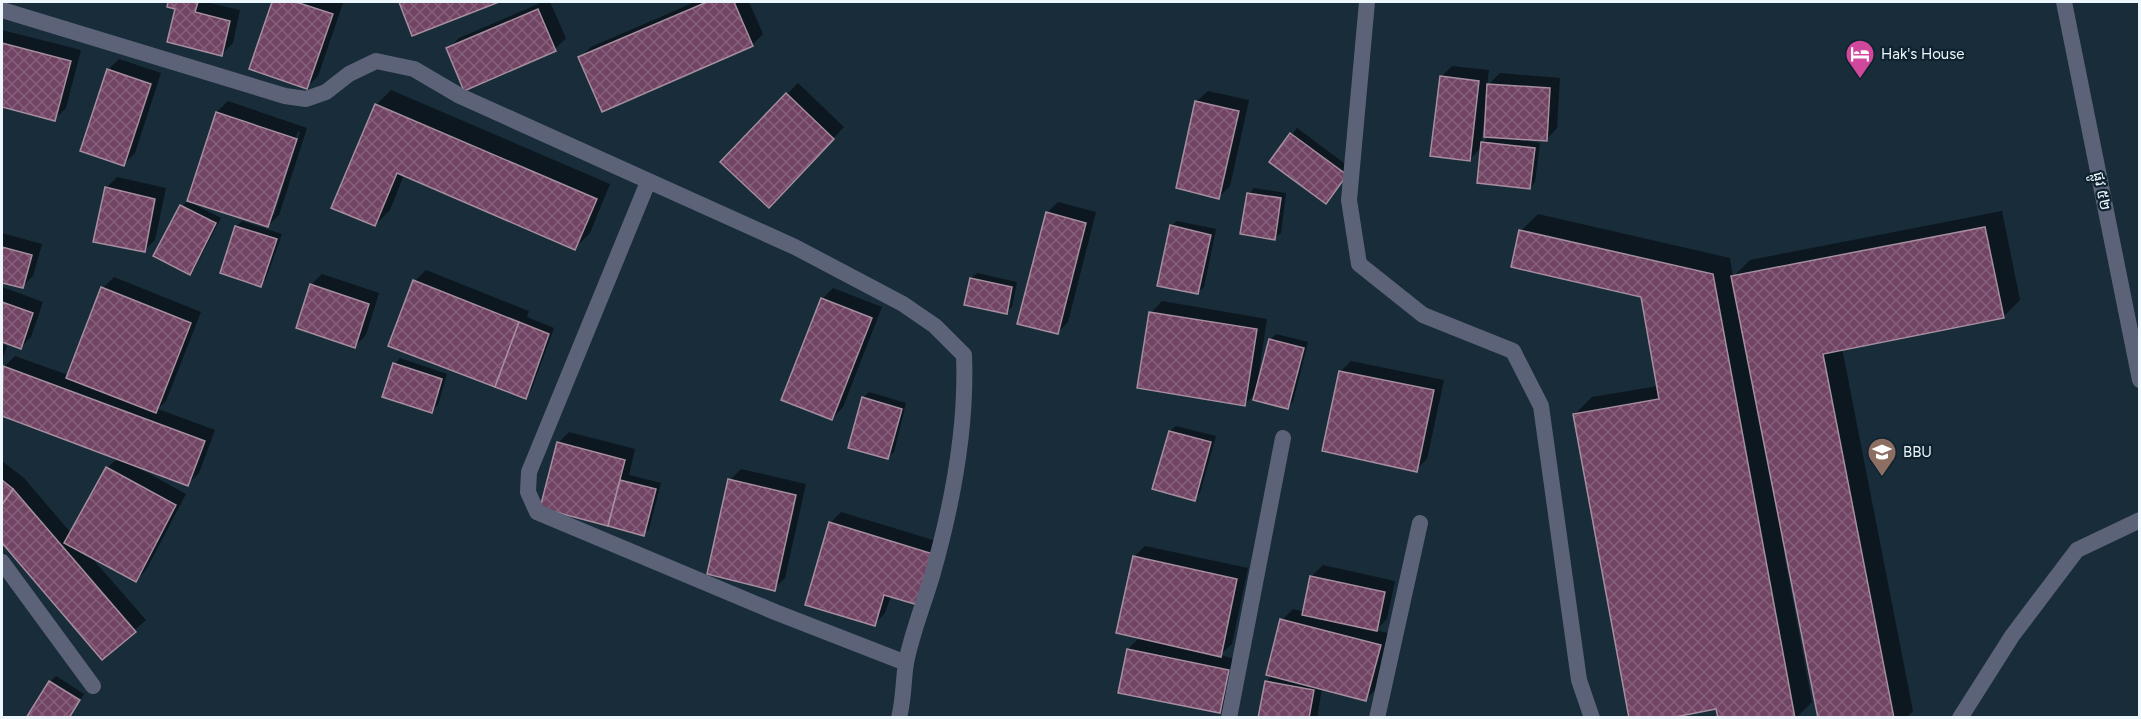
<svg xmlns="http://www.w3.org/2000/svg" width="2141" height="719" viewBox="0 0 2141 719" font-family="Figtree,'Noto Sans Khmer',sans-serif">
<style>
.shadow{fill:#0007;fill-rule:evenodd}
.building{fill:url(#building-cross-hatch);stroke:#a68e9e;stroke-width:1.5}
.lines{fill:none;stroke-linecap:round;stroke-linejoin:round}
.service{stroke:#5c6378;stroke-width:16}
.minor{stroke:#5c6378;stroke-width:16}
.tertiary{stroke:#5c6378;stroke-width:16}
.labels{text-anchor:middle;stroke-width:4.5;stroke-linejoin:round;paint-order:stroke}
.poi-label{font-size:15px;fill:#edf7fe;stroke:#0f222f;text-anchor:start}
.street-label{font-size:15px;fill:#edf7fe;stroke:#0f222f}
</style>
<defs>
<pattern id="building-cross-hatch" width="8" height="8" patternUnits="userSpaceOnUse" patternTransform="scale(1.5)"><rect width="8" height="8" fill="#714464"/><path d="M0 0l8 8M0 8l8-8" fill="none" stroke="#86607b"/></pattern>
</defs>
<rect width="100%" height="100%" fill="#182c3a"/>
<g class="shadow">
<path d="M170,2h36l34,8 -7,33 -11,11 -45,-46 -8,-2z"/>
<path d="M273,2l70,1 -25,73 -11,11 -56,-19z"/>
<path d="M401,2h94l-82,32z"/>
<path d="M543,2h7l16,36 -11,11h-107l11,-11z"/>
<path d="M695,2h54l14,32 -11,11 -172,13 11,-11z"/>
<path d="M2,30l79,20 -15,58 -11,11 -53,-14z"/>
<path d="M119,59l42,14 -26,80 -11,11 -16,-94z"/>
<path d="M1452,66l37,4 -2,16 13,-13 60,5 -3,50 -11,12 -26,-2v2l20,3 -5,39 -5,6 -48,-41 -12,12 -29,-82zM1484,122h2l4,13 -9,10z"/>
<path d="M798,83l46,44 -64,68 -58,-33z"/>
<path d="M391,90l219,94 -20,49 -15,15 -171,-73 -14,35 -15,15 1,-120z"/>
<path d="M1208,91l41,9 -19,86 -11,11 -23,-95z"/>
<path d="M228,101l79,27 -28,87 -11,11 -76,-23 29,15 -26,50 -5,5 -35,-17 27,-50 6,-5 29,-89zM298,131l2,1 -26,83h-3z"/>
<path d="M1297,128l55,41 -26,33 -55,-40z"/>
<path d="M117,177l49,11 -11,52 -11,11 -38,-63z"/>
<path d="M1254,188l32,5 -5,40 -6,5 -26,-44z"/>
<path d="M1058,202l38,10 -28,110 -11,11 -10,-120z"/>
<path d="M2002,211l18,89 -17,17 -161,31 71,363 -7,7h-87l-32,-165h-3l28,149 -16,16h-77l-2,-11 -142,-293 17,-17 66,-11 -16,-90 -121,-65 17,-17 192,44 3,19 17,-17z"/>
<path d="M242,221l40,13 -16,45 -5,6 -40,-13 16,-46z"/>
<path d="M1177,221l39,8 -12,58 -6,5 -27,-66z"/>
<path d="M2,233l40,11 -9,32 -11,11 -20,-6z"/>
<path d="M426,270l103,41 -2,6 27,11 -23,63 -6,6 -110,-116z"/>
<path d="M977,273l40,9 -5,25 -6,6 -35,-35z"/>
<path d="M322,274l57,19 -13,42 -11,11 -44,-61z"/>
<path d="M114,277l87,35 -35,89 -8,8 57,21 -16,43 -11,11 -50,-19 -1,2 49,27 -40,76 -11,11 -44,-24 55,63 -44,38 -100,-118v-79l22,17 47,55 36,-65 11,-10 -116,-43v-41l2,-7 11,-11 53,19 35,-87z"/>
<path d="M2,287l41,15 -12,35 -11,11 -18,-7z"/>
<path d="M833,288l49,19 -39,100 -11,12 -10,-120z"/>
<path d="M1162,301l105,18 -9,59 2,1 10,-39 6,-6 32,8 -15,60 -5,5 -31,-15 -12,12 -94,-91z"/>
<path d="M2,344l5,2 -5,14z"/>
<path d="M400,358l47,16 -9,31 -6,6 -37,-47z"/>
<path d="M1351,361l93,19 -17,79 -11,11 -76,-98z"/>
<path d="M869,392l37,11 -12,49 -6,5 -25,-59z"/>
<path d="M1176,426l40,10 -16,57 -6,6 -24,-68z"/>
<path d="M569,432l66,17 -6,26 32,8 -12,46 -6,6 -101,-28 16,-64z"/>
<path d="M741,469l65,15 -21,94 -11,11 -44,-109z"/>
<path d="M841,512l102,31 -52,53 -6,17 -11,12 -44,-102z"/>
<path d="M1145,546l103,22 -16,76 -12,11 19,5 -9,41 -11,11 -91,-63 12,-12 -6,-80z"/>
<path d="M1323,565l72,16 -8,38 -11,11 15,4 -14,54 -11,11 -44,-11 -5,30h-57l6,-36 7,-7 9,-55 11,-11 11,3 8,-36z"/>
<path d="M56,676l28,18 -15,24h-41l22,-36z"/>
</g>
<g class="building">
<path d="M168,2h30l-3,10 35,9 -8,35 -55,-14 8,-33 -8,-2z"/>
<path d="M272,2h24l37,12 -26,75 -58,-20z"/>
<path d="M399,2h100l-87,34z"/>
<path d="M707,2h27l19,44 -151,66 -24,-55z"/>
<path d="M538,9l18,42 -92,40 -18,-43z"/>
<path d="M2,43l69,18 -16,60 -53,-14z"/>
<path d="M107,69l44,15 -27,82 -44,-15z"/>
<path d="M1440,76l39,5 -9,80 -40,-5z"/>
<path d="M1487,84l63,4 -3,53 -63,-4z"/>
<path d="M786,93l48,46 -65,69 -49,-46z"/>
<path d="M1195,101l44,10 -20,88 -43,-11z"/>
<path d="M375,104l222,95 -22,51 -178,-77 -22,53 -44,-18z"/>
<path d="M216,112l81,27 -29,88 -81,-26z"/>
<path d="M1290,133l57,42 -21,29 -57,-42z"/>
<path d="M1481,142l54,6 -5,41 -53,-6z"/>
<path d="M105,187l50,12 -10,53 -52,-10z"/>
<path d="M1247,193l34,5 -6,42 -35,-6z"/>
<path d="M180,205l36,18 -26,52 -37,-19z"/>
<path d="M1046,212l40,11 -28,111 -41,-10z"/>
<path d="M1170,225l41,10 -13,59 -41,-8z"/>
<path d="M235,226l42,13 -16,48 -41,-14z"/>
<path d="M1985,227l19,91 -181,36 71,364h-76l-87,-442z"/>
<path d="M1519,230l194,44 82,444h-77l-2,-9 -46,9h-41l-56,-304 86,-15 -18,-102 -130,-30z"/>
<path d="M2,247l30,8 -9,33 -21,-5z"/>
<path d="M970,278l42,9 -5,27 -43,-9z"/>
<path d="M413,280l106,42 -24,65 -107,-41z"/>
<path d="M310,284l59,20 -14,44 -59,-20z"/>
<path d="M101,287l90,36 -35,90 -90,-35z"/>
<path d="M821,298l51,20 -40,102 -51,-20z"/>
<path d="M2,302l31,11 -12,36 -19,-7z"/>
<path d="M1149,312l108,17 -12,77 -108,-18z"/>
<path d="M519,322l30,12 -23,65 -31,-12z"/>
<path d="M1269,339l35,9 -16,61 -35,-9z"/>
<path d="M393,363l49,16 -10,34 -50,-16z"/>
<path d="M3,366l202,75 -17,45 -186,-70z"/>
<path d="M1339,371l95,19 -17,82 -95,-21z"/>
<path d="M862,397l40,12 -14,50 -40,-11z"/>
<path d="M1169,431l42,11 -16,59 -43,-12z"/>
<path d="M557,442l68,18 -17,66 -68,-18z"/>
<path d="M106,467l70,38 -40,77 -72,-39z"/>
<path d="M728,479l68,16 -21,96 -68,-17z"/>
<path d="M2,480l11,9 -11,16z"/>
<path d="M620,480l36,9 -12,47 -36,-10z"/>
<path d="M13,489l123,143 -34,28 -100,-117v-38z"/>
<path d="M829,522l104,32 -15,51 -34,-10 -9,31 -70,-21z"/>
<path d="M1133,556l104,23 -16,78 -105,-24z"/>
<path d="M1310,576l75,16 -8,39 -75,-16z"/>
<path d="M1280,619l101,26 -15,56 -100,-26z"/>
<path d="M1127,649l102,21 -9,43 -102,-20z"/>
<path d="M49,681l31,19 -11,18h-43z"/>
<path d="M1265,681l49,9 -5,28h-51z"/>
</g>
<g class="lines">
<g class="service">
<path d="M1367,2l-18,198 10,64 64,51 90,36 28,55 38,274 13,38"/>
<path d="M1960,718l52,-82 65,-86 63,-30"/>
</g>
<g class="minor">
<path d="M2,10l283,86 21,3 20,-7 23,-18 27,-13 38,8 46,27 335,151 108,57 32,22 29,29c3,72 -12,151 -32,221 -8,27 -21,60 -26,87 -3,19 -2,35 -7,55"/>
<path d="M648,182l-119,290 -1,20 9,20 238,100 131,51"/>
<path d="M2,562l91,124"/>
<path d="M1229,718l54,-280"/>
<path d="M1377,718l43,-195"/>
</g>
<path class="tertiary" d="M2064,2l76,378"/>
</g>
<defs>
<g id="hotel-pin" transform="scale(1.5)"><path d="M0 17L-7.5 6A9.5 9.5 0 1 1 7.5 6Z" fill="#d1479c" stroke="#0f222f"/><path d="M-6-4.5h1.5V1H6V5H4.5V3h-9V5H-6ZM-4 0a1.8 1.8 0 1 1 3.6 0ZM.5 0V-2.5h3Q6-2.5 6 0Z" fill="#fff"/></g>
<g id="university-pin" transform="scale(1.5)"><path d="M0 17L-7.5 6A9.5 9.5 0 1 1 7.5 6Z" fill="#8d6e63" stroke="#0f222f"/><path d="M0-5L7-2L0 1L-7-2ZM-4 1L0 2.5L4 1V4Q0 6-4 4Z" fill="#fff"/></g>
</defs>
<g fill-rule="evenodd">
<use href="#hotel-pin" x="1860" y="54"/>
<use href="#university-pin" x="1882" y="452"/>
</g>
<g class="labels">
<g class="poi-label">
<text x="1881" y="59">Hak's House</text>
<text x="1903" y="457">BBU</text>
</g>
<g class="street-label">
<text transform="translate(2102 191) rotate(79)" y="5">ផ្លូវ ៥២</text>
</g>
</g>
<rect width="2141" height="719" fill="none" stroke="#edf7fe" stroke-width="6"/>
</svg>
